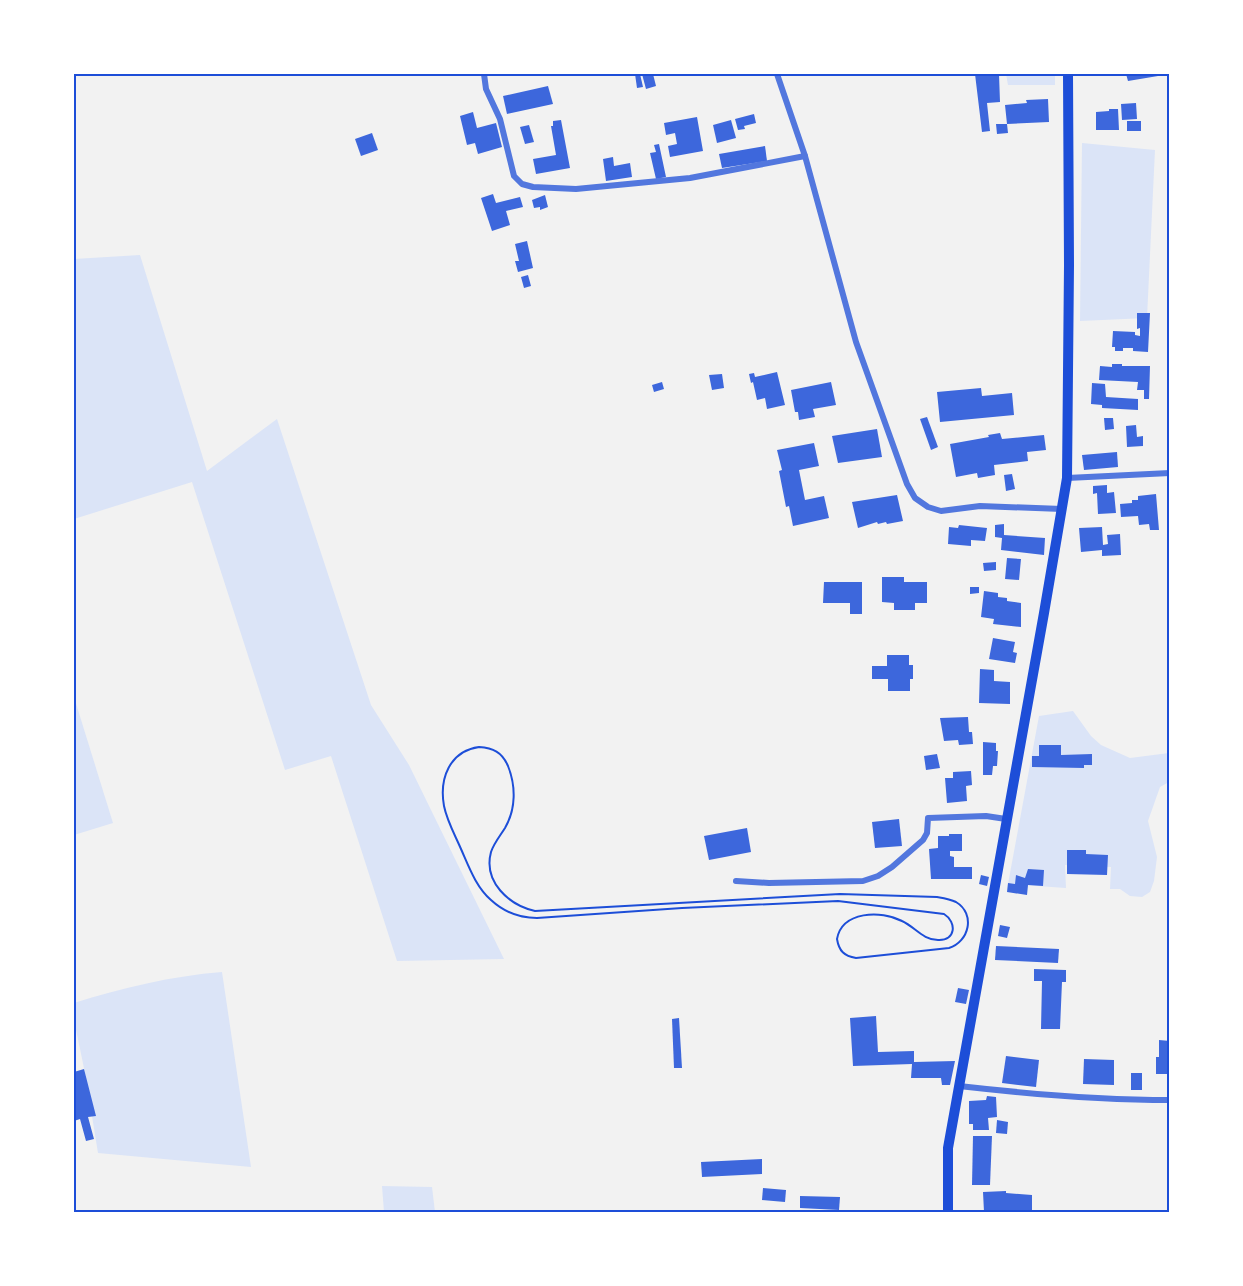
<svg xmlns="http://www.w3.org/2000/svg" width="1243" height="1286" viewBox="0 0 1243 1286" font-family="Helvetica,sans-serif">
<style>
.green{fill:#dbe4f7}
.building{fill:#3d67dc}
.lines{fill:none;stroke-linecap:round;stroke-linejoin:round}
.path{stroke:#1d4ed8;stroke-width:2}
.minor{stroke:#5277de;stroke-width:6}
.secondary{stroke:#1d4ed8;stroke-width:10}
.neatline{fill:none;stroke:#1d4ed8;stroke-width:2}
</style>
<rect width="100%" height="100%" fill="#f2f2f2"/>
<g class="green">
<path d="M1006,74h49v11h-47z"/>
<path d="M1082,143l73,7 -8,168 -67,3z"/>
<path d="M140,255l67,216 70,-52 94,286 38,60 95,194 -107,2 -66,-205 -46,14 -93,-288 -118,37v-260z"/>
<path d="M74,697l39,126 -39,12z"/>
<path d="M1073,711l18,25 10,9 29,13 39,-5v29l-9,5 -12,34 9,36 -3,24 -4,11 -8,5 -12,-1 -10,-7h-10l1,-22 -46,-2 1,23 -58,-4 31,-168z"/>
<path d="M222,972l29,195 -153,-14 -13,-80 -11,-53v-17c47,-15 98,-27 148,-31z"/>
<path d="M382,1186l50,1 3,25h-51z"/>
</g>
<g class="building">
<path d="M635,74h5l3,13 -6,1z"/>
<path d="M642,74h11l3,12 -10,3z"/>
<path d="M975,74h24l1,28 -13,1 3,28 -8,1z"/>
<path d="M1126,74h38v1l-36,6z"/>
<path d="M548,86l5,18 -46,10 -4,-18z"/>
<path d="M1048,99l1,23 -42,2 1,9 -11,1 -1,-10h11l-2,-19 22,-2 -1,-3z"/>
<path d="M1136,103l1,16 -15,1 -1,-16z"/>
<path d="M1109,109h9l1,21h-23v-18l13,-1z"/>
<path d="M473,112l4,16 19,-5 6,24 -24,7 -3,-11 -8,2 -7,-29z"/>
<path d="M754,114l2,9 -12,3 1,3 -7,1 -3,-11z"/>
<path d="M697,117l6,34 -33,6 -2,-11 9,-2 -2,-11 -9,2 -2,-12z"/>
<path d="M561,120l9,48 -34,6 -3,-15 23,-4 -5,-29h2v-5z"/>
<path d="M731,120l5,18 -19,5 -4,-18z"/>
<rect x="1127" y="121" width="14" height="10"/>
<path d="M529,125l5,17 -9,2 -5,-17z"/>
<path d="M372,133l6,17 -17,6 -6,-17z"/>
<path d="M659,144l7,33 -10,2 -6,-26 6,-1 -2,-7z"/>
<path d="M765,146l2,15 -45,7 -3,-14z"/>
<path d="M613,157l1,9 16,-3 2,14 -26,4 -3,-22z"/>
<path d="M493,194l3,9 24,-6 3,10 -17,4 4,14 -18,6 -11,-33z"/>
<path d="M545,195l3,12 -8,3v-3l-6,1 -2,-8z"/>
<path d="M527,241l6,27 -15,4 -3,-11h4l-4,-17z"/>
<path d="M528,275l3,11 -7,2 -3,-11z"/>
<path d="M1137,313h13l-2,39 -15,-1v-3h-10v3h-8v-4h-3l1,-16 22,1v3l5,1v-8l-3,1z"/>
<path d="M1112,364h10v2h28l-1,33h-5v-9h-7l1,-8 -39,-2 1,-14 12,1z"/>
<path d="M777,372l8,33 -18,4 -2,-11 -8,2 -4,-18 -2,1 -2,-9 5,-1 1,4z"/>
<path d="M722,374l2,14 -12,2 -3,-15z"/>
<path d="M662,382l2,7 -10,3 -2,-7z"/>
<path d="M831,382l5,23 -23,4 2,8 -16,3 -1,-8h-3l-4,-22z"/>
<path d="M1092,383l13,1 1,13 32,2v11l-36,-2v-3l-11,-1z"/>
<path d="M981,388l1,8 30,-3 2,22 -74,7 -3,-30z"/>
<path d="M927,417l11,30 -7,3 -11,-31z"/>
<path d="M1104,418h9l1,11 -9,1z"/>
<path d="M1136,425l1,12 6,-1v10l-16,1 -1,-21z"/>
<path d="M877,429l5,28 -44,6 -6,-27z"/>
<path d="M1000,433l2,6 42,-4 2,15 -19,2 1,9 -34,4 1,10 -17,3 -1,-5 -21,4 -6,-33 39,-7 -1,-2z"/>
<path d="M814,443l5,23 -20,4 6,30 19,-4 5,22 -36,8 -4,-20 -3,1 -7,-36 3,-1 -5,-20z"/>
<path d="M1117,452l1,15 -34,3 -2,-15z"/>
<path d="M1012,474l3,15 -9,2 -2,-16z"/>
<path d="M1107,485v8l7,-1 2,21 -18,1 -1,-21 -4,1v-8z"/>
<path d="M1156,494l3,36h-9l-1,-6 -10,1 -1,-9 -17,1 -1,-13 12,-1v-3h6v-4z"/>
<path d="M897,495l6,26 -16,3 -1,-2 -8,2 -1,-2 -19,6 -6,-26z"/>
<path d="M1004,524v11l41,3 -1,17 -43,-5 1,-12 -7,-1v-12z"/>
<path d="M959,525l28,3 -2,13 -14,-1v6l-23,-2 1,-17 9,1z"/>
<path d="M1102,527l1,18 5,-1 -1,-9 13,-1 1,21 -19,1v-6l-21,2 -2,-24z"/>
<path d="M1007,558l14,1 -2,21 -14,-1z"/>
<path d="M996,562v8l-12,1 -1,-8z"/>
<path d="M882,577h22v5h23v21h-12v7h-21v-7l-12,-1z"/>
<path d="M824,582h38v32h-12v-11h-27z"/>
<path d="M970,587h9v6l-9,1z"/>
<path d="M984,591l14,2v4l9,1v3l14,2v24l-28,-3 1,-5 -13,-2z"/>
<path d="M993,638l22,4 -2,10 4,1 -2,10 -26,-4z"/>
<path d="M887,655h22v10h4v14h-3v12h-22v-12h-16v-13h15z"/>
<path d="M980,669l14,1v11l16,1v22l-31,-1z"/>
<path d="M968,717l1,15h3l1,12 -14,1 -1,-5 -14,1 -4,-23z"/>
<path d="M983,742l13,1v8h2l-1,15h-4l-1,9h-9z"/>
<path d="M1039,745h22v10l31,-1v11h-8v3l-52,-1v-11h7z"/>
<path d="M937,754l3,14 -14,2 -2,-14z"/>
<path d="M971,771l1,14 -6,1 1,15 -20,2 -2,-25h8v-6z"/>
<path d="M899,819l3,27 -27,2 -3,-26z"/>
<path d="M747,828l4,24 -42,8 -5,-24z"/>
<path d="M949,834h13v17h-12v5l4,1v10h18v12h-41l-2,-30 9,-1v-12h11z"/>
<path d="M1067,850h19v4l22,1 -1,20 -40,-1z"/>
<path d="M1028,869l16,1 -1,16 -15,-1 -1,10 -20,-3 1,-9 7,1 1,-9 9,3z"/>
<path d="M981,875l8,2 -2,9 -8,-2z"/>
<path d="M1000,925l10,2 -3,11 -9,-2z"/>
<path d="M996,946l63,3 -1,14 -63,-3z"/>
<path d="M1034,969l32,1v12h-4l-2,47h-19l1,-48h-8z"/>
<path d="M958,988l11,2 -3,14 -11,-2z"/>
<path d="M876,1016l2,36 36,-1v11l41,-1 -5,24h-8l-1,-7h-30l1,-14 -59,2 -3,-48z"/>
<path d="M679,1018l3,50h-8l-2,-49z"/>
<path d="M1159,1040l11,1v33h-14v-17h3z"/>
<path d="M1006,1056l33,4 -3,27 -34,-4z"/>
<path d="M1084,1059l30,1v25l-31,-1z"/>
<path d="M84,1069l12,47 -8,1 6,22 -8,2 -6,-22 -6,2v-49z"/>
<rect x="1131" y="1073" width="11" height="17"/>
<path d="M987,1096l9,1 1,20 -9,1 1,12h-16v-6h-4v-23l17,-1z"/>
<path d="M997,1120l11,2 -1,12 -11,-1z"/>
<path d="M973,1136h19l-2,49h-18z"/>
<path d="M762,1159v15l-60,3 -1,-15z"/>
<path d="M763,1188l23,2 -1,12 -23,-2z"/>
<path d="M1006,1191v2l26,2v17h-48l-1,-20z"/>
<path d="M800,1196l40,1 -1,13 -39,-2z"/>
</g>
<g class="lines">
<path class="path" d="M479,747c14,1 23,5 29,19 8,20 8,43 -3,62 -5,8 -11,15 -14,24 -8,30 18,53 44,59l305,-17 97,3c6,1 13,2 19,5 20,12 13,40 -7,46l-93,10c-12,-2 -17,-7 -19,-19 5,-28 44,-29 65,-18 13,6 21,19 36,19 18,1 19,-18 6,-26l-106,-13 -156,7 -145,10c-17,0 -33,-6 -46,-18 -15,-13 -22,-33 -30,-51 -6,-14 -14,-28 -17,-43 -5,-28 6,-55 35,-59z"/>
<g class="minor">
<path d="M484,74l2,15 14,30 14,57 8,8 11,3 43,2 114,-11 115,-22"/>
<path d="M777,74l28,82 51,186 51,142 8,14 13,9 13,4 39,-5 82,3"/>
<path d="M1067,478l103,-5"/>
<path d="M736,881l33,2 94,-2 15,-5 14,-9 31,-27 4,-7 1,-15 58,-2 20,3"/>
<path d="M959,1086c70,8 140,14 211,14"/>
</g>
<path class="secondary" d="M948,1212v-64l96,-535 23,-135 2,-213 -1,-191"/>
</g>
<rect width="1243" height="1286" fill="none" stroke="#ffffff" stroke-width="150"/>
<rect x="75" y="75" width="1093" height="1136" class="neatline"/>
</svg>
